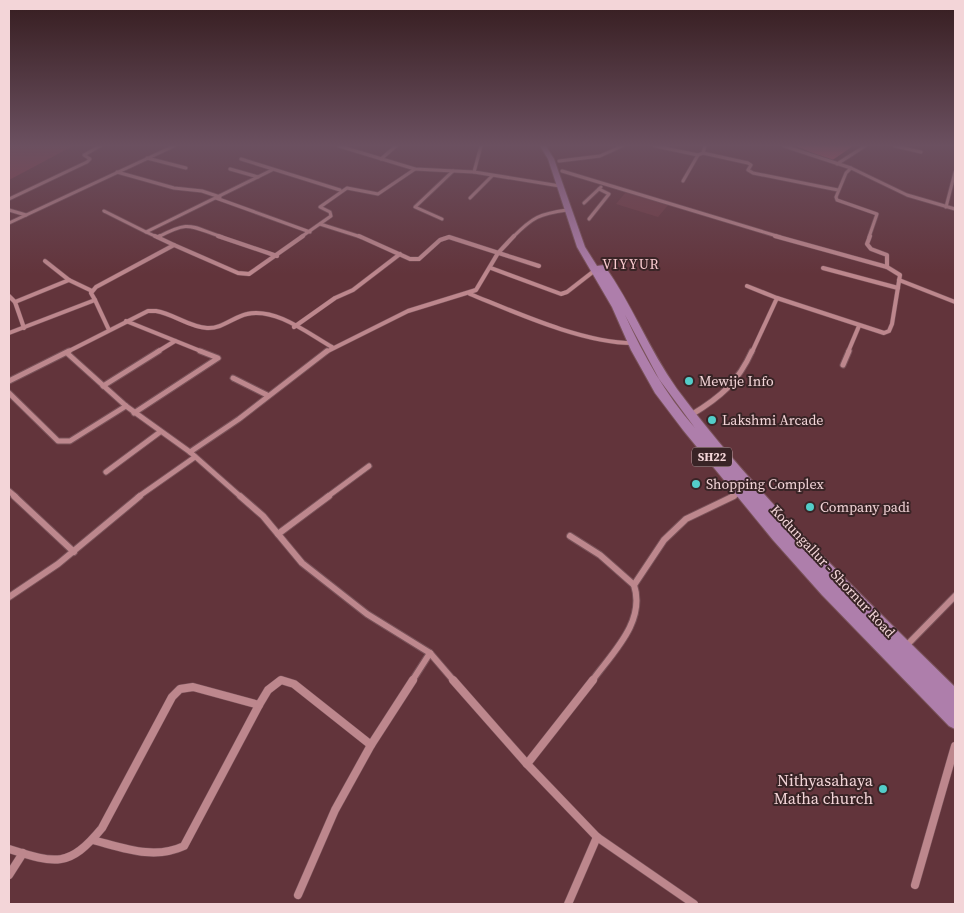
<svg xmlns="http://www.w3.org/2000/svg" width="964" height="913" viewBox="0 0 964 913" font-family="'Source Serif 4',serif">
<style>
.built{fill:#713b43}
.green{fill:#883c49}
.forest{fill:#c85569}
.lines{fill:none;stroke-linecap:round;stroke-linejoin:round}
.minor-far4-casing{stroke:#795259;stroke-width:4.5}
.minor-far3-casing{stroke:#795259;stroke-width:5}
.minor-far2-casing{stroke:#795259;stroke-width:7}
.minor-far1-casing{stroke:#795259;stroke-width:8}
.minor-casing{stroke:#795259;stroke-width:9}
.primary-casing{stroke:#795259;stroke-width:2}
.minor-far4{stroke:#bd878d;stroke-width:3}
.minor-far3{stroke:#bd878d;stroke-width:4}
.minor-far2{stroke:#bd878d;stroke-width:5}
.minor-far1{stroke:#bd878d;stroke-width:6}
.minor{stroke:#bd878d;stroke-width:8}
.primary{fill:#ae7eab;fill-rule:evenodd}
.poi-dot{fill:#53cdc9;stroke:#392426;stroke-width:2}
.labels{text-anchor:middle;stroke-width:4;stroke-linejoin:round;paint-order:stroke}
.shield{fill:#392426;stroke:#bba0a3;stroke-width:1}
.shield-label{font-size:12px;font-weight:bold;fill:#f3d5d8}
.far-quarter-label{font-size:14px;letter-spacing:1px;fill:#facbd0;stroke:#392426}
.poi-label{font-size:14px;fill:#f3d5d8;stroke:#392426;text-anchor:start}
.street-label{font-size:14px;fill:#f3d5d8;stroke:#392426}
.near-poi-label{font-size:16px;fill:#f3d5d8;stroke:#392426;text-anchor:end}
</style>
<rect width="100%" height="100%" fill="#62343b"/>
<path class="built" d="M626,192l43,12 -11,13 -42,-13z"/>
<path class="green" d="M9,146h64l-64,34z"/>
<path class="forest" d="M796,146h57l-22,15z"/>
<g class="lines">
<g class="minor-far4-casing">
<g id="minor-far4">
<path d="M339,146l76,23 59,3 86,14"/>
<path d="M655,146l43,9 5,-2 2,-7"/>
<path d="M784,146l67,22 56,27 48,14"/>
<path d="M895,146l26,6"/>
<path d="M703,153l45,10 3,2 -3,5 5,3 85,17"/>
<path d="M147,158l39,10"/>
<path d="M241,159l99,31"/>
<path d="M381,159l15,-13"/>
<path d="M559,161l41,-5 22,-10"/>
<path d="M837,164l28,-18"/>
<path d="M851,168l-5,5 -10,24 1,3 40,14 -8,23"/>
<path d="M230,169l28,8"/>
<path d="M562,171l218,66"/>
<path d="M117,172l57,16 28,3 18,6"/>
<path d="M474,172l7,-26"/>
<path d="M683,181l15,-26"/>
<path d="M216,198l94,34"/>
<path d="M470,198l22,-22"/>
<path d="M9,199l78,-37 3,-3 -6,-4 16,-9"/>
<path d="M584,203l17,-16"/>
<path d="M946,207l9,-35"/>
<path d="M9,210l17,5"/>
<path d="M104,211l42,21"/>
<path d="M442,219l-27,-12 38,-36"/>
<path d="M589,219l20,-25 -10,-5"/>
<path d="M9,223l165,-77"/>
<path d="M320,224l41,13"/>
<path d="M157,237l-11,-5 126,-62"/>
<path d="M158,237c32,-17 31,-11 64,0"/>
<path d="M301,237l30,-21 -1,-4 -10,-5 27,-19 31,6 37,-25"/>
<path d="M513,237c20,-20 26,-23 54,-27"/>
</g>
</g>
<g class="minor-far3-casing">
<g id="minor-far3">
<path d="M218,236l59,20"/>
<path d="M359,236l51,23h9l21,-19 9,-3 90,29"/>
<path d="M775,236l112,31 13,8 -8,49 -3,7 -5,2 -107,-35"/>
<path d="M870,236l-3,8 4,5 16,6v12"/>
<path d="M158,237l2,-1"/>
<path d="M174,245l64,28 11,1 54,-38"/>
<path d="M45,261l24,19 23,11"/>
<path d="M491,268l70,26 6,-2 27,-21"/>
<path d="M823,268l75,20"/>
<path d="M899,280l56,22"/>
<path d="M747,286l30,12 -25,54"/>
<path d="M470,294c47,19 113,49 163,49"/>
<path d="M9,296l6,6 9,26"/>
<path d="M95,300l14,30"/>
<path d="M15,302l54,-22"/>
<path d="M126,321l77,31"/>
<path d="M294,327l41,-29 18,-8 47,-36"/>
<path d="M9,333l86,-33 -4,-7 5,-6 78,-42 -19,-9"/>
<path d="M67,352l81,-41h8c18,3 33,16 51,17 15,1 26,-11 40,-14 28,-7 62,20 85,33"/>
<path d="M157,352l18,-11"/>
<path d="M326,352l82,-41 68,-21 22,-37 16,-17"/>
<path d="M848,352l11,-26"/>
</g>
</g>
<g class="minor-far2-casing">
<g id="minor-far2">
<path d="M67,353l59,53 64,46 51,45"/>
<path d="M843,365l6,-14"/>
<path d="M233,378l34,17"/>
<path d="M9,381l60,-30"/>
<path d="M103,386l56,-35"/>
<path d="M9,393l49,48h12l56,-35"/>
<path d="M134,413l84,-55 -18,-7"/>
<path d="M691,415c30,-18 47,-33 61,-64"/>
<path d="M190,452l49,-33 88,-68"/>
<path d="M106,472l54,-40"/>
<path d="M9,491l7,6"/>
<path d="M138,497l57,-40"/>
<path d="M327,497l42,-31"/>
<path d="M731,497l9,-4"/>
</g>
</g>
<g class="minor-far1-casing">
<g id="minor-far1">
<path d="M14,496l60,56"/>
<path d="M240,496l23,20 39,47 65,51 63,39 24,28"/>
<path d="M278,534l51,-38"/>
<path d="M570,536l30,19 34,30"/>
<path d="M9,597l49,-33 82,-68"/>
<path d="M906,646l49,-50"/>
<path d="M280,681h4"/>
<path d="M412,681l18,-28"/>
<path d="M592,681c20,-28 54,-59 42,-96l30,-45 22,-21 48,-23"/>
</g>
</g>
<g class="minor-casing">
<g id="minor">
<path d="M453,680l74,84 70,73 97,67"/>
<path d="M527,764l66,-84"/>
<path d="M93,840c31,8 61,20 91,6l75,-141 9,-15 13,-10 13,4 77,61"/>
<path d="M9,849c47,15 60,19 93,-21l70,-131 8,-8 13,-2 66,18"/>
<path d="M9,875l14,-22"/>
<path d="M915,885l40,-139"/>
<path d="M298,895l37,-85 36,-65 42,-65"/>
<path d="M568,904l29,-67"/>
</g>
</g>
<g class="primary-casing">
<path id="primary" d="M540,146h6l8,13 31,88 12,19 7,-1c28,39 45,85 73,124 81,109 182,203 278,298v42l-6,-3 -127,-131 -49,-55 -90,-110 -28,-37 -24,-43 -19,-43 -35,-60 -29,-88zM625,315l34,64 36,49c-30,-34 -51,-72 -70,-113z"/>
</g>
<use href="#minor-far4" class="minor-far4"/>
<use href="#minor-far3" class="minor-far3"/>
<use href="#minor-far2" class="minor-far2"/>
<use href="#minor-far1" class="minor-far1"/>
<use href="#minor" class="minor"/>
<use href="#primary" class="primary"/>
</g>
<linearGradient id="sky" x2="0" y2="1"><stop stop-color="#361d20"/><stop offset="0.53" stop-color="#6b5060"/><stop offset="1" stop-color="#6b5060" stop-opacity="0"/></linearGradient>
<rect width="964" height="274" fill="url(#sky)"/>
<g class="poi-dot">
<circle cx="689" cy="381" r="5"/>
<circle cx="712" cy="420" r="5"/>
<circle cx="696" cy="484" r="5"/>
<circle cx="810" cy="507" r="5"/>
<circle cx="883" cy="789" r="5"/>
</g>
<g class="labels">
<rect class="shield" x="692" y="447.5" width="40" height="19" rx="4"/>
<g class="shield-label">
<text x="712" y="461">SH22</text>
</g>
<g class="far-quarter-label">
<text x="631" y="269">VIYYUR</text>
</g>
<g class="poi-label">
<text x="699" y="386">Mewije Info</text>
<text x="722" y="425">Lakshmi Arcade</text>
<text x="706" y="489">Shopping Complex</text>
<text x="820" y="512">Company padi</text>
</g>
<g class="street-label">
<text transform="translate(833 571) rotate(47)" y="5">Kodungallur - Shornur Road</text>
</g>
<g class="near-poi-label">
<text x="873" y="786">Nithyasahaya<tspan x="873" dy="18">Matha church</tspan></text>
</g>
</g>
<rect width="964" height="913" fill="none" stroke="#f3d5d8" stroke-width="20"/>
</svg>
